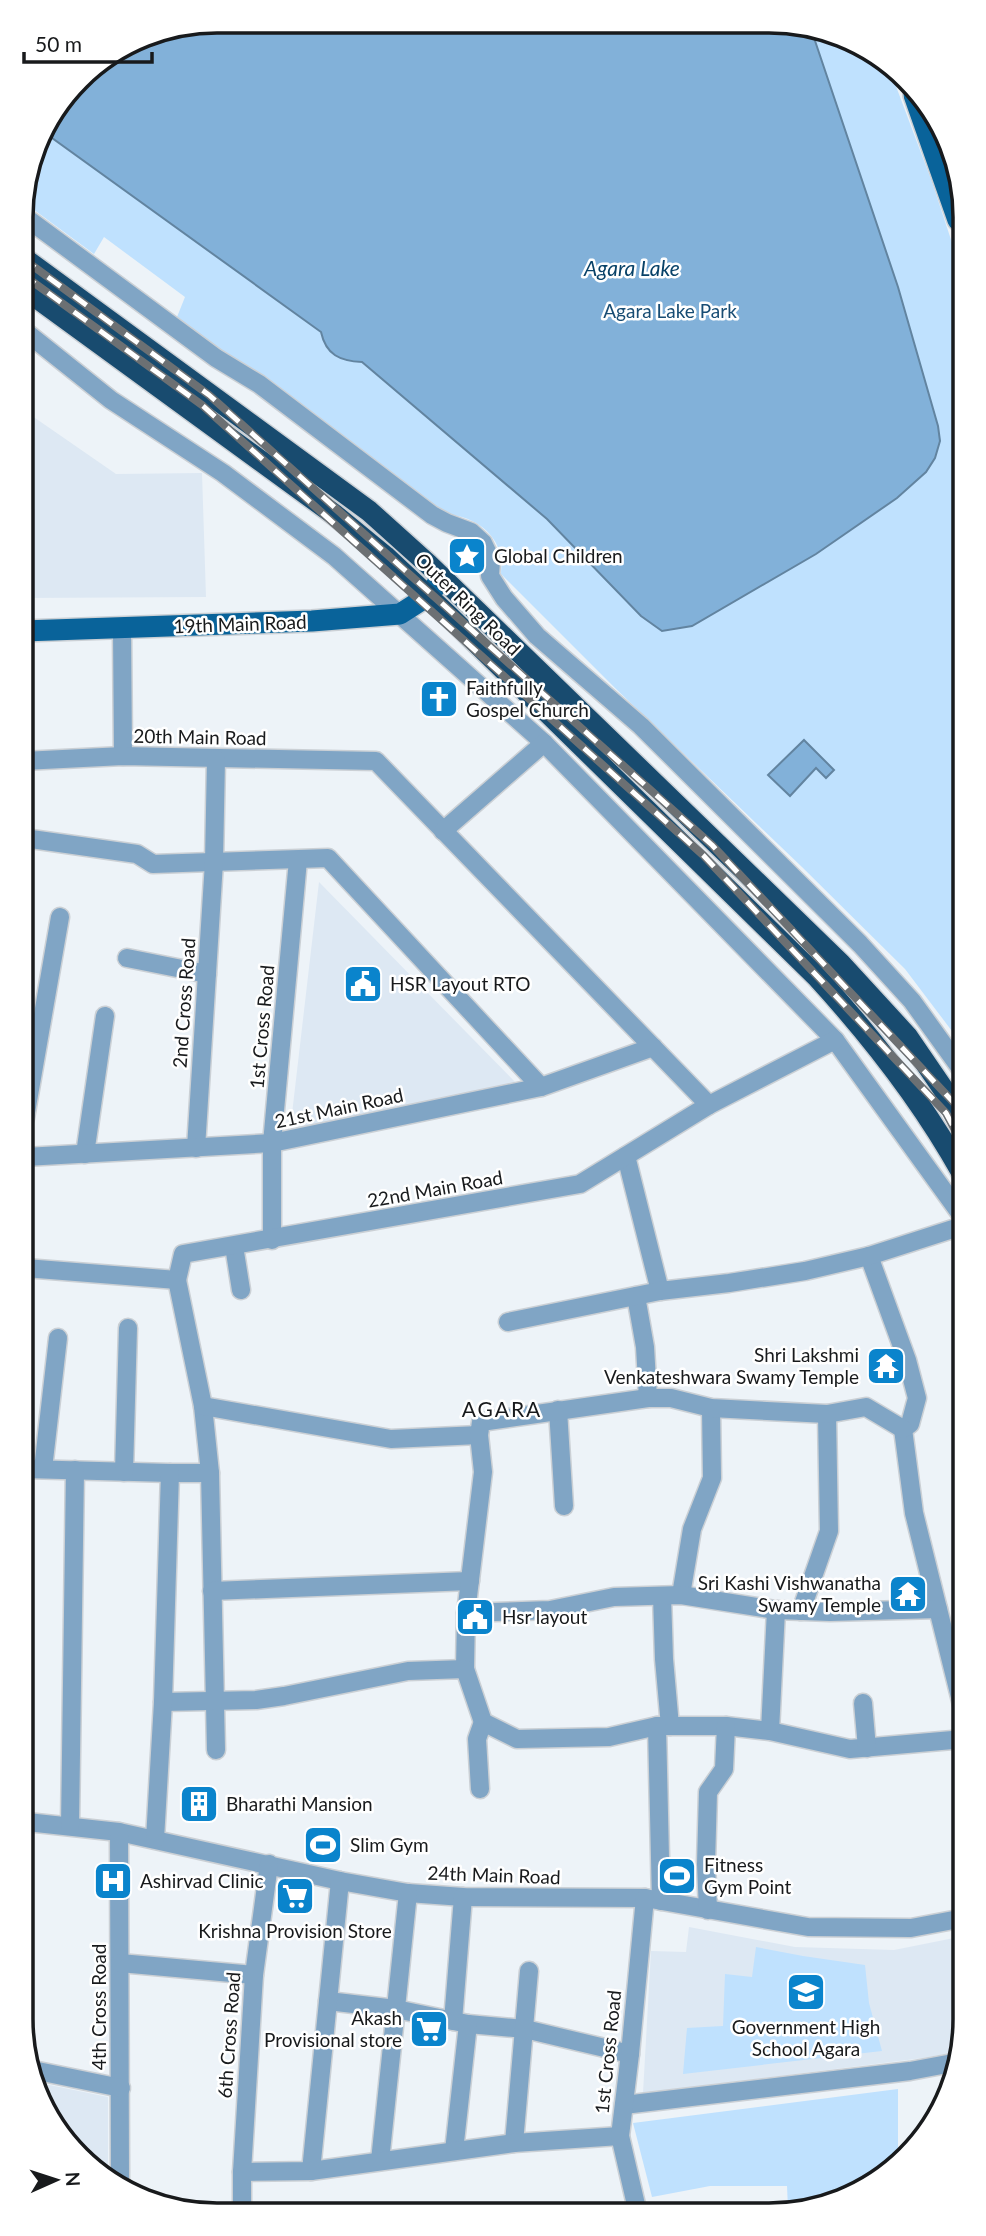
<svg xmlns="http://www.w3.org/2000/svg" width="986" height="2236" viewBox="0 0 986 2236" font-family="Lato,sans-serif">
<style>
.built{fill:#dde8f3}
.green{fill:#bfe1fe}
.water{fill:#82b1d9;stroke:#6284a0;stroke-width:2}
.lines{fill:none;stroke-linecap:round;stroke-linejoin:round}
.minor-casing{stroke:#cbd0d5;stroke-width:21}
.major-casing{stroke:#cbd0d5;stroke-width:24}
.highway-casing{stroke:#cbd0d5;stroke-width:24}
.minor{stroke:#80a5c5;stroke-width:18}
.major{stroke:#09639a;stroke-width:21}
.highway{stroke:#184b6f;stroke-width:21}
.rail-casing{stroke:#6c7073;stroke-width:8}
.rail{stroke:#fff;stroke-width:5;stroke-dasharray:16;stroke-linecap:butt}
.labels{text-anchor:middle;stroke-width:5;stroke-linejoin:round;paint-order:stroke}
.park-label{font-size:19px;fill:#184d74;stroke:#fff}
.poi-label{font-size:19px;fill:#181a1c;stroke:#fff;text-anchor:start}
.street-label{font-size:19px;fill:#181a1c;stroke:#fff}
.water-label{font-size:21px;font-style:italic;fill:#084268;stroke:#fff}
.neighbourhood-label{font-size:21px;letter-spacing:2px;fill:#181a1c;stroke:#fff}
.rim{fill:none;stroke:#181a1c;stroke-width:3.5}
</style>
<rect width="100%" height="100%" fill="#edf3f8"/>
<g class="built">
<path d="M22,409l94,65 86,-1 4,124 -183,1z"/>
<path d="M319,882l200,204 -229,45z"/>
<path d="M689,1927l106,20 99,3 70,-14 1,96 -5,19 -37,7 -280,35 8,-142 35,1z"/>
<path d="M35,2082l73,15v79l-20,-10z"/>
</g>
<g class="green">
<path d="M217,21l590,4 81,40 44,117 27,82 2,779 -56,-74 -103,-102 -187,-179 -114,-114c0,-7 2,-16 -1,-22 -10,-28 -34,-37 -62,-39l-261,-196 8,-20 -81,-60 -10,17 -72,-53 19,-71 47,-60 54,-34z"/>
<path d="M756,1947l47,9 62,9 4,38 13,48 -199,23 4,-46 36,-2 2,-52 27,3z"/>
<path d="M898,2089v70l-78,49h-32l-1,-22h-77l-58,11 -19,-74z"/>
</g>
<g class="water">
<path d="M217,21l590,4 3,1 88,261 40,139 2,15 -5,17 -9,14 -29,26 -81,56 -124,72 -30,5 -21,-15 -94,-97 -185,-157c-22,-1 -36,-7 -41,-30l-280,-202 47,-60 54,-34z"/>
<path d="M804,740l30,30 -8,8 -10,-10 -26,28 -22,-21z"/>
</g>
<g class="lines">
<g class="minor-casing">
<g id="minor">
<path d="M21,214l195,144 43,26 173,131 15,8 24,9 12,11 8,17 -1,16 14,22 33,38 104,90 219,218 52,57 49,68"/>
<path d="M22,329l89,71 112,73 111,83 210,187 291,297 127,176"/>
<path d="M122,629l1,127"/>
<path d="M23,761l100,-5 253,5 333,344"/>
<path d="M443,831l101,-88"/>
<path d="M24,838l113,16 16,10 175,-6 213,229"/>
<path d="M127,958l80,16"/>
<path d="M25,1118l35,-201"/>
<path d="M196,1148l18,-286 2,-103"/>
<path d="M85,1154l20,-138"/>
<path d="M626,1156l34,135"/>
<path d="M25,1157l247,-14 269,-56 112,-40"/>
<path d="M272,1240v-97l26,-283"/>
<path d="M234,1246l7,44"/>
<path d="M869,1256l38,104 10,38 -7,26 -7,5"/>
<path d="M25,1268l152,12 6,-26 397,-70 129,-79 126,-65"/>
<path d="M177,1280l26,126 7,67 6,277"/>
<path d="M636,1296l9,51 3,51"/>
<path d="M508,1322l152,-31 69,-8 76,-12 64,-15 93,-30"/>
<path d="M203,1406l188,33 88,-4"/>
<path d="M558,1410l6,96"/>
<path d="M903,1429l11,84 49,196"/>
<path d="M26,1469l144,4h40"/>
<path d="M43,1469l15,-131"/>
<path d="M124,1472l4,-144"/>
<path d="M212,1591l258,-10"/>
<path d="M681,1595l11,-66 20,-51 -1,-70"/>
<path d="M662,1596l2,63 6,67"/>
<path d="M801,1611l28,-80 -2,-117"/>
<path d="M466,1613l84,-3 64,-13 67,-2 95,15 54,2 108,-3"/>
<path d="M465,1669l1,-56 17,-141 -4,-37 2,-13 167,-24h23l40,10 116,6 39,-7 37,22"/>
<path d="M163,1702l93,-2 28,-4 124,-25 57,-2 18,53 34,17 92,-2 48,-11h69l44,5 80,18 114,-10"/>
<path d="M863,1703l4,45"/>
<path d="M657,1726l4,175"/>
<path d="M770,1731l6,-121"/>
<path d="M480,1789l-3,-50 6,-17"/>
<path d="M27,1822l92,10 221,49 68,12 55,4 182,1 163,29 103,1 53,-10"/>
<path d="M70,1826l5,-356"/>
<path d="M119,1832l1,350"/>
<path d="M155,1839l8,-137 7,-229"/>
<path d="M708,1910l-2,-46 2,-72 16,-23 2,-43"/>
<path d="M120,1963l134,12"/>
<path d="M328,2001l68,8 72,15 57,5 105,25"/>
<path d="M453,2021l10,-124"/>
<path d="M28,2069l93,19"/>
<path d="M624,2105l286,-34 48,-9"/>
<path d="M514,2143l15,-172"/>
<path d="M454,2151l14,-127"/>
<path d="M380,2161l28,-268"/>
<path d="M311,2171l29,-290"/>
<path d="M242,2172l69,-1 203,-28 106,-7"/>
<path d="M637,2209l-17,-73 10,-82 15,-156"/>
<path d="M242,2211v-39l12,-197 15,-111"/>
</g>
</g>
<g class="major-casing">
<g id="major">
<path d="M914,95l44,125"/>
<path d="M958,165v1"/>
<path d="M23,631l289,-10 88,-7 28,-18 14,-18"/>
</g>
</g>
<g class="highway-casing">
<g id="highway">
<path d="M22,257l347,254 59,53 413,400 66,72 54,79"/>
<path d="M22,287l313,228 50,41 65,61 366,359c55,60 106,125 146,197"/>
</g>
</g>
<use href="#minor" class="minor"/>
<use href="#major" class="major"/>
<use href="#highway" class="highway"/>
<g class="rail-casing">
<g id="rail">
<path d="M22,258l187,137 503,450 244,260 5,10"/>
<path d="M22,274l180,131 501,450 243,258 16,30"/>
</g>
</g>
<use href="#rail" class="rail"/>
</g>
<defs>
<g id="sight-square" transform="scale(2.0125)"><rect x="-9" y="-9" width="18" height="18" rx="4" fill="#0a84cc" stroke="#fff"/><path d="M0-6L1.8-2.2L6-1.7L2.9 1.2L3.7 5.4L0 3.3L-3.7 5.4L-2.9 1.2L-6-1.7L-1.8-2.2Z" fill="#fff"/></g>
<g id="church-square" transform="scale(2.0125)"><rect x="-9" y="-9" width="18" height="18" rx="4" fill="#0a84cc" stroke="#fff"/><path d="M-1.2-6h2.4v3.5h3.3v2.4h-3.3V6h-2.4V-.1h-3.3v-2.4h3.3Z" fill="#fff"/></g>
<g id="civic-square" transform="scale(2.0125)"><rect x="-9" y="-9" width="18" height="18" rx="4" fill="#0a84cc" stroke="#fff"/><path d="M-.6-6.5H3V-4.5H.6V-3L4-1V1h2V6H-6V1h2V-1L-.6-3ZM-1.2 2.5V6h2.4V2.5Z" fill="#fff"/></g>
<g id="temple-square" transform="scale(2.0125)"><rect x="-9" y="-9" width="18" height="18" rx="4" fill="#0a84cc" stroke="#fff"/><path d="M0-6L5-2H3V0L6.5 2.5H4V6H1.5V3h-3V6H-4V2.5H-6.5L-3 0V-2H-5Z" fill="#fff"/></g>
<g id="building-square" transform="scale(2.0125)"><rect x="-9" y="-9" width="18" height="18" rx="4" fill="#0a84cc" stroke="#fff"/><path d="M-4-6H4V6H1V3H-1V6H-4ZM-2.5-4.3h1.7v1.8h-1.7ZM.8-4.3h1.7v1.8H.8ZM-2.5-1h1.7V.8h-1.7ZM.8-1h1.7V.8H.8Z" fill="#fff"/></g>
<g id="stadium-square" transform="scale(2.0125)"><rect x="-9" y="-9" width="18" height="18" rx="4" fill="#0a84cc" stroke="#fff"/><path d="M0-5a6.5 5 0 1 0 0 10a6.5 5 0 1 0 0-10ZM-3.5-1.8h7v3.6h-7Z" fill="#fff"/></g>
<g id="hospital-square" transform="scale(2.0125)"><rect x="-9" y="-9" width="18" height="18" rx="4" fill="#0a84cc" stroke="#fff"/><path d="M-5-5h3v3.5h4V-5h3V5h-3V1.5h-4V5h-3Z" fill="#fff"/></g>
<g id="supermarket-square" transform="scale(2.0125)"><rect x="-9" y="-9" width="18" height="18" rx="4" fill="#0a84cc" stroke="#fff"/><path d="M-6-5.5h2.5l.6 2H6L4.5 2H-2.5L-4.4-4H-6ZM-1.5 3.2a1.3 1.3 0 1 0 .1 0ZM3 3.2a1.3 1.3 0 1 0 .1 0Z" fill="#fff"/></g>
<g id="school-square" transform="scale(2.0125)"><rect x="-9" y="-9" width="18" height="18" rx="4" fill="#0a84cc" stroke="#fff"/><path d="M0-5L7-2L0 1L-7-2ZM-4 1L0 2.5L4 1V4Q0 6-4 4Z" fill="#fff"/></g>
</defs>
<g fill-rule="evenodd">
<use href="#sight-square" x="467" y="556"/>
<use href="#church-square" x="439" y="699"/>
<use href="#civic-square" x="363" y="984"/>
<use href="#temple-square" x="886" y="1366"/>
<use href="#temple-square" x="908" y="1594"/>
<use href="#civic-square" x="475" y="1617"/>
<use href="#building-square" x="199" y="1804"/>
<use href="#stadium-square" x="323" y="1845"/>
<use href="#stadium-square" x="677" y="1876"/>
<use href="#hospital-square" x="113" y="1881"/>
<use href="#supermarket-square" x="295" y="1896"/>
<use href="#school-square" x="806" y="1992"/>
<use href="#supermarket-square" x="429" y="2029"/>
</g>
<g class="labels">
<g class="park-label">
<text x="670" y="318">Agara Lake Park</text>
</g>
<g class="poi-label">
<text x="494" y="563">Global Children</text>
<text x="466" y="695">Faithfully<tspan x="466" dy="22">Gospel Church</tspan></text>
<text x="390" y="991">HSR Layout RTO</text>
<text x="859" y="1362" text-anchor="end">Shri Lakshmi<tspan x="859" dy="22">Venkateshwara Swamy Temple</tspan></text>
<text x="881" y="1590" text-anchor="end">Sri Kashi Vishwanatha<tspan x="881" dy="22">Swamy Temple</tspan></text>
<text x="502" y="1624">Hsr layout</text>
<text x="226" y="1811">Bharathi Mansion</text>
<text x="350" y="1852">Slim Gym</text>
<text x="704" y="1872">Fitness<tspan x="704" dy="22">Gym Point</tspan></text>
<text x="140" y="1888">Ashirvad Clinic</text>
<text x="295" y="1938" text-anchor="middle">Krishna Provision Store</text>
<text x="402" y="2025" text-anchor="end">Akash<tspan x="402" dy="22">Provisional store</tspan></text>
<text x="806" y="2034" text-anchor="middle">Government High<tspan x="806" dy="22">School Agara</tspan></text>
</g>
<g class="street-label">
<text transform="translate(468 604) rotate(44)" y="7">Outer Ring Road</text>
<text transform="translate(240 624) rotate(-2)" y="7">19th Main Road</text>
<text transform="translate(200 737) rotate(1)" y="7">20th Main Road</text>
<text transform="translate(184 1003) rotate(-86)" y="7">2nd Cross Road</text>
<text transform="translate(262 1027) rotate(-85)" y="7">1st Cross Road</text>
<text transform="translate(339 1108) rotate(-12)" y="7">21st Main Road</text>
<text transform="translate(435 1189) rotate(-10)" y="7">22nd Main Road</text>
<text transform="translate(494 1875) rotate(2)" y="7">24th Main Road</text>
<text transform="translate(99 2007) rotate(-90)" y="7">4th Cross Road</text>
<text transform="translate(229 2035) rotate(-86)" y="7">6th Cross Road</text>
<text transform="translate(608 2052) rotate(-84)" y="7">1st Cross Road</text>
</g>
<g class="water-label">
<text x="632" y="276">Agara Lake</text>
</g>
<g class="neighbourhood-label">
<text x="502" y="1417">AGARA</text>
</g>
</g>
<path d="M0 0H986V2236H0ZM217 33H769A184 184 0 0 1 953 217V2019A184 184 0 0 1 769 2203H217A184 184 0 0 1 33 2019V217A184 184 0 0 1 217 33Z" fill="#fff" fill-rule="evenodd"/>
<path class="rim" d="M217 33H769A184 184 0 0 1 953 217V2019A184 184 0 0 1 769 2203H217A184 184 0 0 1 33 2019V217A184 184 0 0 1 217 33Z"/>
<g transform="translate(56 2180) rotate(87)" stroke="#ffffff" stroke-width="5" paint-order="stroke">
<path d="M0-5L12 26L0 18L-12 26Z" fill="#181a1c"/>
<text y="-10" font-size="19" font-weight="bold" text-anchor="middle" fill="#181a1c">N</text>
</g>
<path d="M24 52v10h128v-10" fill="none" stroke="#181a1c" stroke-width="3.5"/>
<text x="35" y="52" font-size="21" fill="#181a1c" stroke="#ffffff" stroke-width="5" paint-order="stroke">50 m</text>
</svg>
